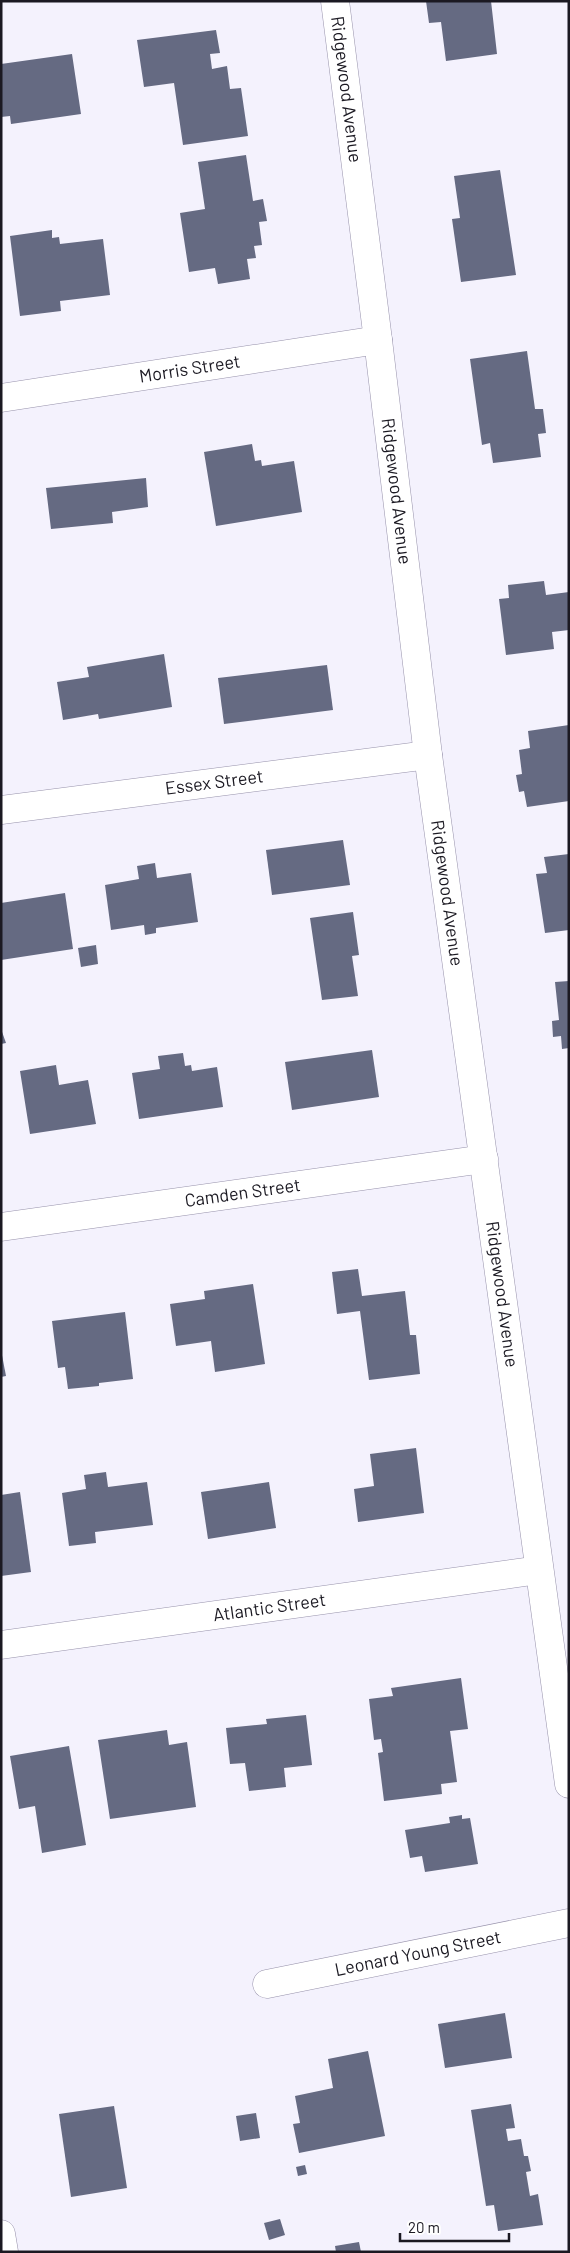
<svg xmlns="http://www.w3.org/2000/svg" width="570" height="2253" viewBox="0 0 570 2253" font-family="Barlow,sans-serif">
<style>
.building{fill:#656a82}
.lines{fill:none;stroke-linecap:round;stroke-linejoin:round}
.minor-casing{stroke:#9792ab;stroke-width:29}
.minor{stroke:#fff;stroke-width:28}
.labels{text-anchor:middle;stroke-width:4;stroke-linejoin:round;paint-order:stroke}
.street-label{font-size:18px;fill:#1b1922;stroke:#fff}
</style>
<rect width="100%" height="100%" fill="#f4f2fd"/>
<g class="building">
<path d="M426,1h65l6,53 -51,7 -5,-39 -12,1z"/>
<path d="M216,30l4,23 -10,1 2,15 15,-3 3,23 11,-1 7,48 -65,9 -9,-62 -30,4 -7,-47z"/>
<path d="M72,54l9,60 -70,10 -1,-8 -9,1v-53z"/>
<path d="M246,155l7,46 10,-2 4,22 -8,1 3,23 -8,1 2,12 -9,1 3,20 -32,5 -3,-16 -26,4 -9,-59 25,-4 -7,-47z"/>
<path d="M500,170l16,105 -55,7 -9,-63 8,-1 -6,-42z"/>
<path d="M52,230v8l7,-1 1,7 43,-5 7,56 -50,6 1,10 -41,5 -10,-80z"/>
<path d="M527,351l8,58h8l3,24 -8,1 3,23 -48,6 -3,-20 -8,2 -12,-86z"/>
<path d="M252,444l3,17 6,-1 1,6 32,-5 8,51 -86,14 -12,-74z"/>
<path d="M146,478l2,29 -36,5 1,11 -62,6 -5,-41z"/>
<path d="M544,581l2,14 23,-3v38l-17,2 2,17 -48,6 -7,-56 10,-1 -1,-13z"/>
<path d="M164,654l8,53 -73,12 -1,-5 -35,6 -6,-38 32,-5 -2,-10z"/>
<path d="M327,665l6,45 -109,14 -6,-46z"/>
<path d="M569,725v76l-42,6 -3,-16 -5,1 -3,-17 6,-1 -3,-24 11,-2 -2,-17z"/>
<path d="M343,840l7,45 -78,10 -6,-45z"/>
<path d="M569,854v76l-24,3 -9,-59 11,-1 -3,-16z"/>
<path d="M155,863l2,15 34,-5 7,49 -42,6v5l-11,2 -1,-10 -33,5 -6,-45 34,-6 -2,-13z"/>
<path d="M65,893l8,56 -72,11v-57z"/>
<path d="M353,912l6,43 -7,1 6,40 -36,4 -12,-82z"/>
<path d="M96,945l2,19 -17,3 -3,-19z"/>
<path d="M569,981v67l-7,1 -1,-13 -8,1 -1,-16 7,-1 -4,-38z"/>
<path d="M1,1029l5,14 -5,1z"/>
<path d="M372,1050l7,47 -87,13 -7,-48z"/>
<path d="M183,1053l2,13 6,-1 1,6 25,-4 6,40 -84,12 -7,-46 28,-4 -2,-13z"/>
<path d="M56,1065l3,20 29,-5 8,44 -66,10 -10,-63z"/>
<path d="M358,1269l4,27 43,-5 5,44h6l4,39 -51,6 -9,-69 -23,3 -5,-42z"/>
<path d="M253,1284l12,80 -50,8 -4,-31 -35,5 -6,-42 35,-5 -1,-8z"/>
<path d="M125,1312l8,67 -34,4v3l-31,3 -3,-22 -7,1 -6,-47z"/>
<path d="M1,1350l5,26 -5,1z"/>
<path d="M416,1448l8,65 -66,9 -4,-33 20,-3 -4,-32z"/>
<path d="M106,1472l2,15 39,-5 6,43 -58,7 1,11 -27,3 -7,-53 24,-4 -2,-14z"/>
<path d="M269,1482l7,46 -68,11 -7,-47z"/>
<path d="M20,1492l11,80 -30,4v-81z"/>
<path d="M461,1678l7,51 -18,2 7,51 -16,2 1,10 -58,7 -6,-48 5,-1 -2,-13 -7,1 -5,-41 24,-3 -2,-8z"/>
<path d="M306,1715l6,50 -28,3 2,19 -37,4 -4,-28 -15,1 -4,-36 41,-4 -1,-5z"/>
<path d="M167,1730l2,15 18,-3 9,65 -86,12 -12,-79z"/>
<path d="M69,1746l17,99 -44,8 -7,-47 -16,3 -9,-53z"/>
<path d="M462,1815v4l8,-1 8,46 -53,8 -3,-16 -12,2 -5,-28 45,-7 -1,-6z"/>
<path d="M505,2013l7,45 -67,10 -7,-44z"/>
<path d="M368,2051l17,85 -86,17 -6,-29 7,-1 -5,-27 38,-8 -5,-29z"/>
<path d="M511,2104l4,24 -9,1 2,12 13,-2 3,17h4l3,15 -5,1 4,24 8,-2 5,31 -45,6 -4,-26 -8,1 -15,-96z"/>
<path d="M114,2106l13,82 -56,9 -12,-83z"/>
<path d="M256,2113l4,25 -20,3 -4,-25z"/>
<path d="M305,2165l2,9 -9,2 -2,-9z"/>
<path d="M280,2219l5,16 -16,5 -5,-17z"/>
<path d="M359,2242l2,10h-25l-1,-6z"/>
</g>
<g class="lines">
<g class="minor-casing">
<g id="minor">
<path id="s1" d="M335,1l43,339 50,415 141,1029"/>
<path id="s2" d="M1,398l377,-58"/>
<path id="s3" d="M1,810l427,-55"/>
<path id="s4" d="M1,1227l483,-68"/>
<path id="s5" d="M1,1645l538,-75"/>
<path id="s6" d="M267,1984l302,-61"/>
<path d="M1,2234l3,18"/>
</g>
</g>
<use href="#minor" class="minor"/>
</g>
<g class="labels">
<g class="street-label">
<text dy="6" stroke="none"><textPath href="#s1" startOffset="89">Ridgewood Avenue</textPath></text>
<text dy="6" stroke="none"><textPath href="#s2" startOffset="191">Morris Street</textPath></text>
<text dy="6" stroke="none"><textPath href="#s1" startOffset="494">Ridgewood Avenue</textPath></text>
<text dy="6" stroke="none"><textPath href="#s3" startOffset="215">Essex Street</textPath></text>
<text dy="6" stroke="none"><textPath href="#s1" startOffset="899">Ridgewood Avenue</textPath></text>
<text dy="6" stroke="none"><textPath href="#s4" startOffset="244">Camden Street</textPath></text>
<text dy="6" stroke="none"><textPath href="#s1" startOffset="1304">Ridgewood Avenue</textPath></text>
<text dy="6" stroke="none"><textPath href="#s5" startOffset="271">Atlantic Street</textPath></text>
<text dy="6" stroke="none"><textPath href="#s6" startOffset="154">Leonard Young Street</textPath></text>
</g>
</g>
<rect width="570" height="2253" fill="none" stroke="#1b1922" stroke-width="5"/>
<path d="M400 2233v8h109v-8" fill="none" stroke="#1b1922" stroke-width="2.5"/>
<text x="408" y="2233" font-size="15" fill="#1b1922" stroke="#ffffff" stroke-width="4" paint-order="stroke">20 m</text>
</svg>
